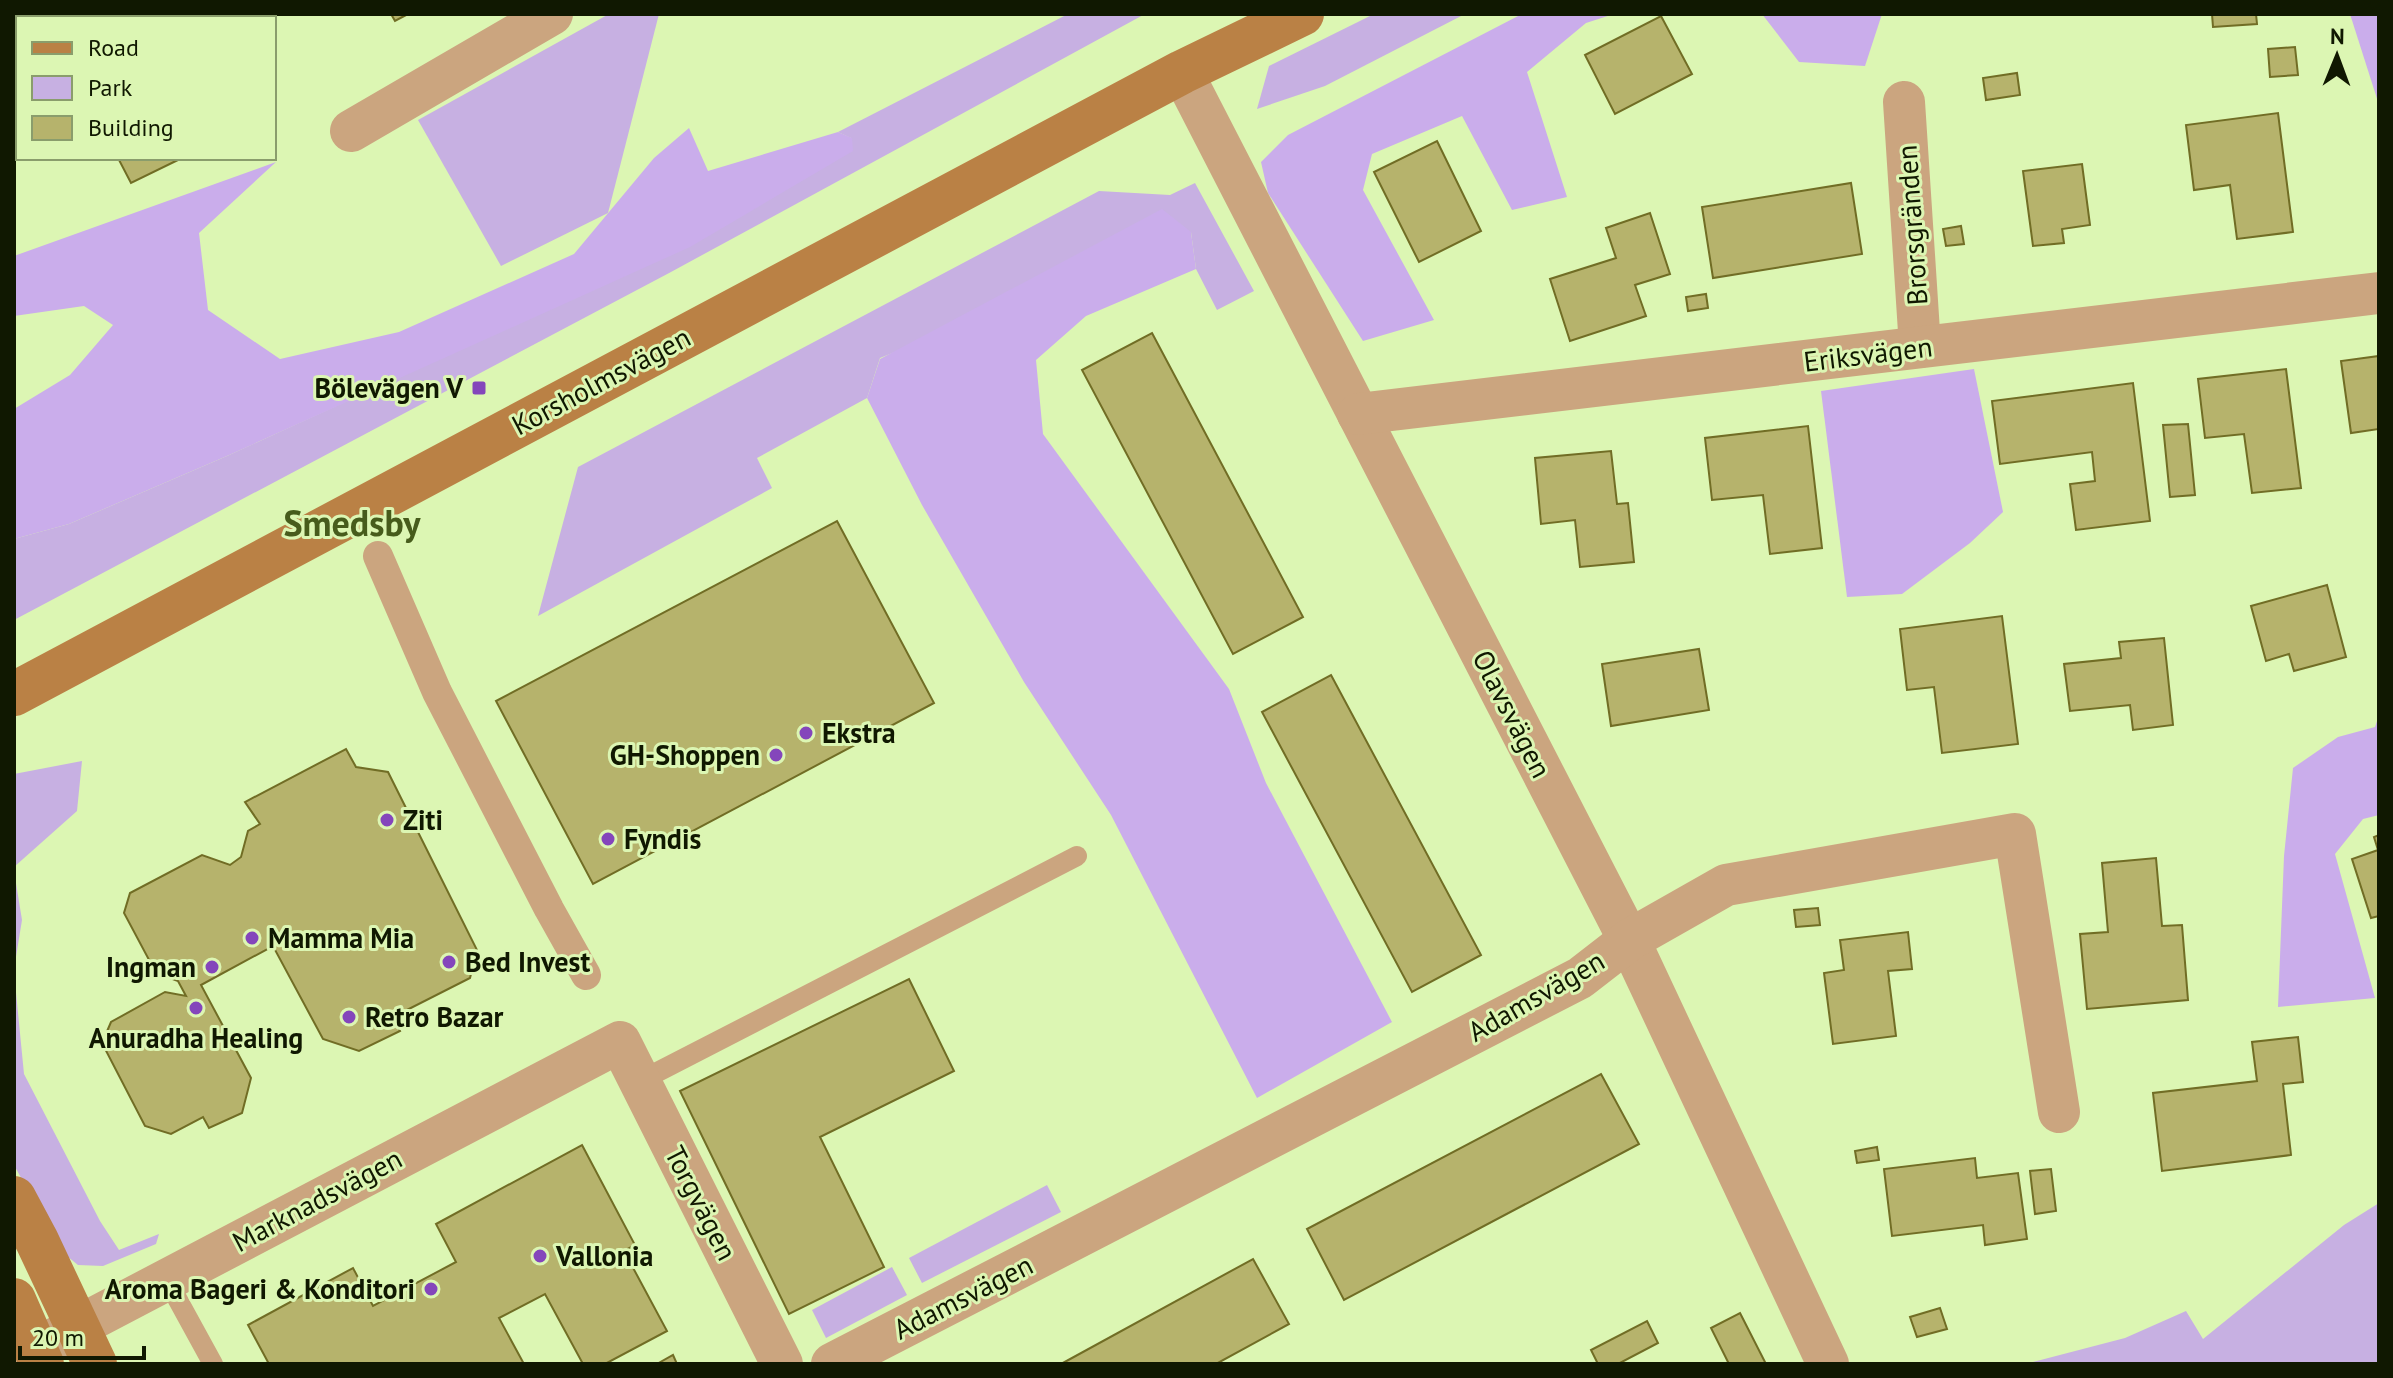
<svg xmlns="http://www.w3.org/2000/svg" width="2393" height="1378" viewBox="0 0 2393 1378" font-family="'PT Sans',sans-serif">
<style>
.green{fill:#c7b0e2}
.forest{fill:#caadeb}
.building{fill:#b6b36c;stroke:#716d25;stroke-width:2}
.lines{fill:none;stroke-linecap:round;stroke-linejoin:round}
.service{stroke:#cba57f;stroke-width:20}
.pedestrian{stroke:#cba57f;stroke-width:30}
.minor{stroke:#cba57f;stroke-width:42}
.secondary{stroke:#ba8145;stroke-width:44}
.poi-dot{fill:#8446bb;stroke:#dcf6b3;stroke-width:3}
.labels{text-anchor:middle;stroke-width:6;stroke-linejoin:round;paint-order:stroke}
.street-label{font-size:28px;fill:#101801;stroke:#dcf6b3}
.poi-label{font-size:28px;font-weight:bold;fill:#101801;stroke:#dcf6b3;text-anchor:start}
.district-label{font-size:36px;font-weight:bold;fill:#475c1c;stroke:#dcf6b3}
</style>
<rect width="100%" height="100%" fill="#dcf6b3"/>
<g class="green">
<path d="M609,14h50l-51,199 -107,53 -83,-146z"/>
<path d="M1068,14h77l-474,258 -657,348v-81l55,-15 158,-68 190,-87 434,-231 -13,-6z"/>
<path d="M1374,14h91l-140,72 -68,23 12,-43z"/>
<path d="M1195,183l59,108 -37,19 -21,-41 -5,-37 -311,126 -13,40 -110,60 15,30 -234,128 40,-149 521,-276 71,4z"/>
<path d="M82,761l-5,50 -63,56v-93z"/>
<path d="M14,871l8,49 -8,49z"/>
<path d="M14,972l10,102 76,147 19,29 40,-16 -3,10 -53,22 -25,-1 -16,-13 -48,-87z"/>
<path d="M1047,1185l14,27 -139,71 -13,-25z"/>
<path d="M2379,1203v161h-354l100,-26 61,-27 17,28 141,-114z"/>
<path d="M892,1267l15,28 -81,43 -14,-28z"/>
</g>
<g class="forest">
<path d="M1522,14h92l-28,9 -59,49 40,125 -55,13 -50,-94 -90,38 -9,36 71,130 -71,21 -95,-148 -7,-31 27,-27z"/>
<path d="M1762,14h120l-17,52 -66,-4z"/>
<path d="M2350,14h29v91z"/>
<path d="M689,128l19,43 130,-39 14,6 1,13 -163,96 -463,209 -158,68 -55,15v-130l56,-34 43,-50 -29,-19 -70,10v-60l262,-94 -77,71 9,77 72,49 119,-27 175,-78 80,-96z"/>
<path d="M1162,209l29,23 5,37 -110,47 -50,44 7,74 186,255 37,94 126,239 -135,76 -146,-283 -87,-133 -102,-177 -55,-107 13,-39z"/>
<path d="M1974,369l29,143 -33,31 -68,51 -55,3 -26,-206z"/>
<path d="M2379,715v100l-16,4 -28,35 40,144 -97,9 6,-151 9,-88 45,-31 37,-10z"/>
</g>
<g class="building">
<path d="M391,14h17l-13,7z"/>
<path d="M2212,14h44l1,10 -44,3z"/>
<path d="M1661,16l31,58 -77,40 -30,-59z"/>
<path d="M2295,47l3,28 -28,2 -2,-28z"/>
<path d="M2017,73l3,22 -34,5 -3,-22z"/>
<path d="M2278,113l15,119 -56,7 -7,-54 -36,5 -8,-65z"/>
<path d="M1437,141l44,90 -62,31 -45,-90z"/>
<path d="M118,158h64l-51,25z"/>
<path d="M2082,164l8,61 -28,4 2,14 -31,3 -10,-75z"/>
<path d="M1851,183l11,71 -149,24 -11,-71z"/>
<path d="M1650,213l20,61 -35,11 11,31 -76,25 -20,-62 66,-21 -10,-30z"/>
<path d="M1961,226l3,18 -18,2 -3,-17z"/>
<path d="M1706,294l2,14 -20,3 -2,-14z"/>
<path d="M1152,333l151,284 -70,37 -151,-284z"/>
<path d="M2379,356v73l-28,4 -10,-72z"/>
<path d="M2286,369l15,119 -49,5 -8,-59 -39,4 -7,-59z"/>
<path d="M2133,383l17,138 -74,9 -6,-46 25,-3 -3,-29 -92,12 -8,-63z"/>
<path d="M2188,424l7,71 -25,2 -7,-72z"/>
<path d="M1808,426l14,122 -52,6 -7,-59 -51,5 -7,-62z"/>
<path d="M1611,451l6,53 11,-1 6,59 -54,5 -5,-47 -34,4 -6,-66z"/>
<path d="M837,521l97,182 -341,181 -97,-183z"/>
<path d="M2327,585l19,72 -52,14 -5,-17 -23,7 -15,-55z"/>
<path d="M2002,616l16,128 -76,9 -8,-66 -27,3 -7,-61z"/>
<path d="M2164,638l9,87 -40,5 -3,-25 -60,6 -6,-47 57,-6 -2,-16z"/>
<path d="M1699,649l10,61 -98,16 -9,-62z"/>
<path d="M1331,675l150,280 -69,37 -150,-280z"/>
<path d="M346,749l10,18 32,5 89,178 -7,28 -77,39 7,14 -41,20 -36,-12 -50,-93 -72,39 50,93 -9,35 -33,15 -6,-11 -32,17 -26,-8 -43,-83 9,-21 54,-30 21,4 -8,-15 -22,-8 -32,-60 6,-20 72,-38 28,10 11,-8 7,-26 12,-7 -15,-22z"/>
<path d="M2379,835v81l-8,2 -19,-59 26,-9 -4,-13z"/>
<path d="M2156,858l6,68 20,-1 6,75 -101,9 -7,-75 28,-2 -6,-69z"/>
<path d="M1818,908l2,17 -24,2 -2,-17z"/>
<path d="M1908,932l4,37 -24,2 8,65 -63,8 -9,-71 20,-3 -4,-30z"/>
<path d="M909,979l45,92 -134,66 64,130 -95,47 -109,-223z"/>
<path d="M2298,1037l5,45 -20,2 8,71 -129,16 -9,-78 104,-12 -5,-39z"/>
<path d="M1601,1074l38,70 -295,156 -37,-71z"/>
<path d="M582,1145l53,100 -11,6 43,80 -62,33h-22l-38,-70 -46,24 25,46h-255l-21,-39 105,-57 20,38 83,-44 -20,-38z"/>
<path d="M1877,1147l2,13 -22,3 -2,-12z"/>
<path d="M1975,1158l2,20 41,-5 9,66 -42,6 -2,-20 -91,11 -8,-67z"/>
<path d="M2051,1169l5,42 -21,3 -5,-43z"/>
<path d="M1253,1259l36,65 -73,40h-155z"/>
<path d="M1940,1308l7,21 -30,8 -7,-20z"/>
<path d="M1740,1313l26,51h-37l-18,-36z"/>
<path d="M1647,1321l11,22 -40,21h-20l-7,-14z"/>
<path d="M673,1355l4,9h-20z"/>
</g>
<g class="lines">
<g class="service">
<path d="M640,1081l437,-225"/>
<path d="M167,1280l46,84"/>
</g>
<path class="pedestrian" d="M378,556l59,136 112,217 37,66"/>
<g class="minor">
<path d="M1182,72l447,868 199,424"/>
<path d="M1904,102l16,245"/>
<path d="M351,131l201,-117"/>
<path d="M1358,414l1021,-121"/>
<path d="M14,1360l606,-318 162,322"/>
<path d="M832,1364l748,-386 49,-38 97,-55 289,-51 44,278"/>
</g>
<g class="secondary">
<path d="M14,694l1168,-622 120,-58"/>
<path d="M14,1198l23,43 58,123"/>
<path d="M14,1300l28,64"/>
</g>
</g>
<g class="poi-dot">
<rect x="471" y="380" width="16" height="16" rx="4"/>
<circle cx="806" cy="733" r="8"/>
<circle cx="776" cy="755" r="8"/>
<circle cx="387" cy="820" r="8"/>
<circle cx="608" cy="839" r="8"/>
<circle cx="252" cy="938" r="8"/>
<circle cx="449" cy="962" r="8"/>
<circle cx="212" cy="967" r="8"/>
<circle cx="196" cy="1008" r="8"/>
<circle cx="349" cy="1017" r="8"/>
<circle cx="540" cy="1256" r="8"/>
<circle cx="431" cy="1289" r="8"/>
</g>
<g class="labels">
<g class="street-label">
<text transform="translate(1912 225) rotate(-94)" y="10">Brorsgränden</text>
<text transform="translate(1868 354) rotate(-7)" y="10">Eriksvägen</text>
<text transform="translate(601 381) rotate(-28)" y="10">Korsholmsvägen</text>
<text transform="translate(1512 714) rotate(63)" y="10">Olavsvägen</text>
<text transform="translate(1536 996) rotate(-30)" y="10">Adamsvägen</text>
<text transform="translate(317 1200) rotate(-28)" y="10">Marknadsvägen</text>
<text transform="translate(701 1203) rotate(63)" y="10">Torgvägen</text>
<text transform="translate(963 1297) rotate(-27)" y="10">Adamsvägen</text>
</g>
<g class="poi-label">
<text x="463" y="398" text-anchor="end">Bölevägen V</text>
<text x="822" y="743">Ekstra</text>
<text x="760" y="765" text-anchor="end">GH-Shoppen</text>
<text x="403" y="830">Ziti</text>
<text x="624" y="849">Fyndis</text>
<text x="268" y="948">Mamma Mia</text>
<text x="465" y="972">Bed Invest</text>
<text x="196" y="977" text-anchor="end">Ingman</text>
<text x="365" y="1027">Retro Bazar</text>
<text x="196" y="1048" text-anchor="middle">Anuradha Healing</text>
<text x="556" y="1266">Vallonia</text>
<text x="415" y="1299" text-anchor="end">Aroma Bageri &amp; Konditori</text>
</g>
<g class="district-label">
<text x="352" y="536">Smedsby</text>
</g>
</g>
<rect width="2393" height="1378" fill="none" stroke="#101801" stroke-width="32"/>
<rect x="16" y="16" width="260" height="144" fill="#dcf6b3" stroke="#8a9d6c" stroke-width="2"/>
<rect x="32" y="42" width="40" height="12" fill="#ba8145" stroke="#8a9d6c" stroke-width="2"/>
<text x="88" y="56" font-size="24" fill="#101801">Road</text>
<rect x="32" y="76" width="40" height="24" fill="#c7b0e2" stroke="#8a9d6c" stroke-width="2"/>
<text x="88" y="96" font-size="24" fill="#101801">Park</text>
<rect x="32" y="116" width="40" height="24" fill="#b6b36c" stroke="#8a9d6c" stroke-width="2"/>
<text x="88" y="136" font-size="24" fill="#101801">Building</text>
<g transform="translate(2337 56) rotate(1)" stroke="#dcf6b3" stroke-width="6" paint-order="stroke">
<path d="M0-6L14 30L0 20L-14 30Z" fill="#101801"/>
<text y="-12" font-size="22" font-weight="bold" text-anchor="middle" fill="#101801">N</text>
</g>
<path d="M20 1346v12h124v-12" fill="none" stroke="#101801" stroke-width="4"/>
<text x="32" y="1346" font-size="24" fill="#101801" stroke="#dcf6b3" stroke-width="6" paint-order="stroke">20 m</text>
</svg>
